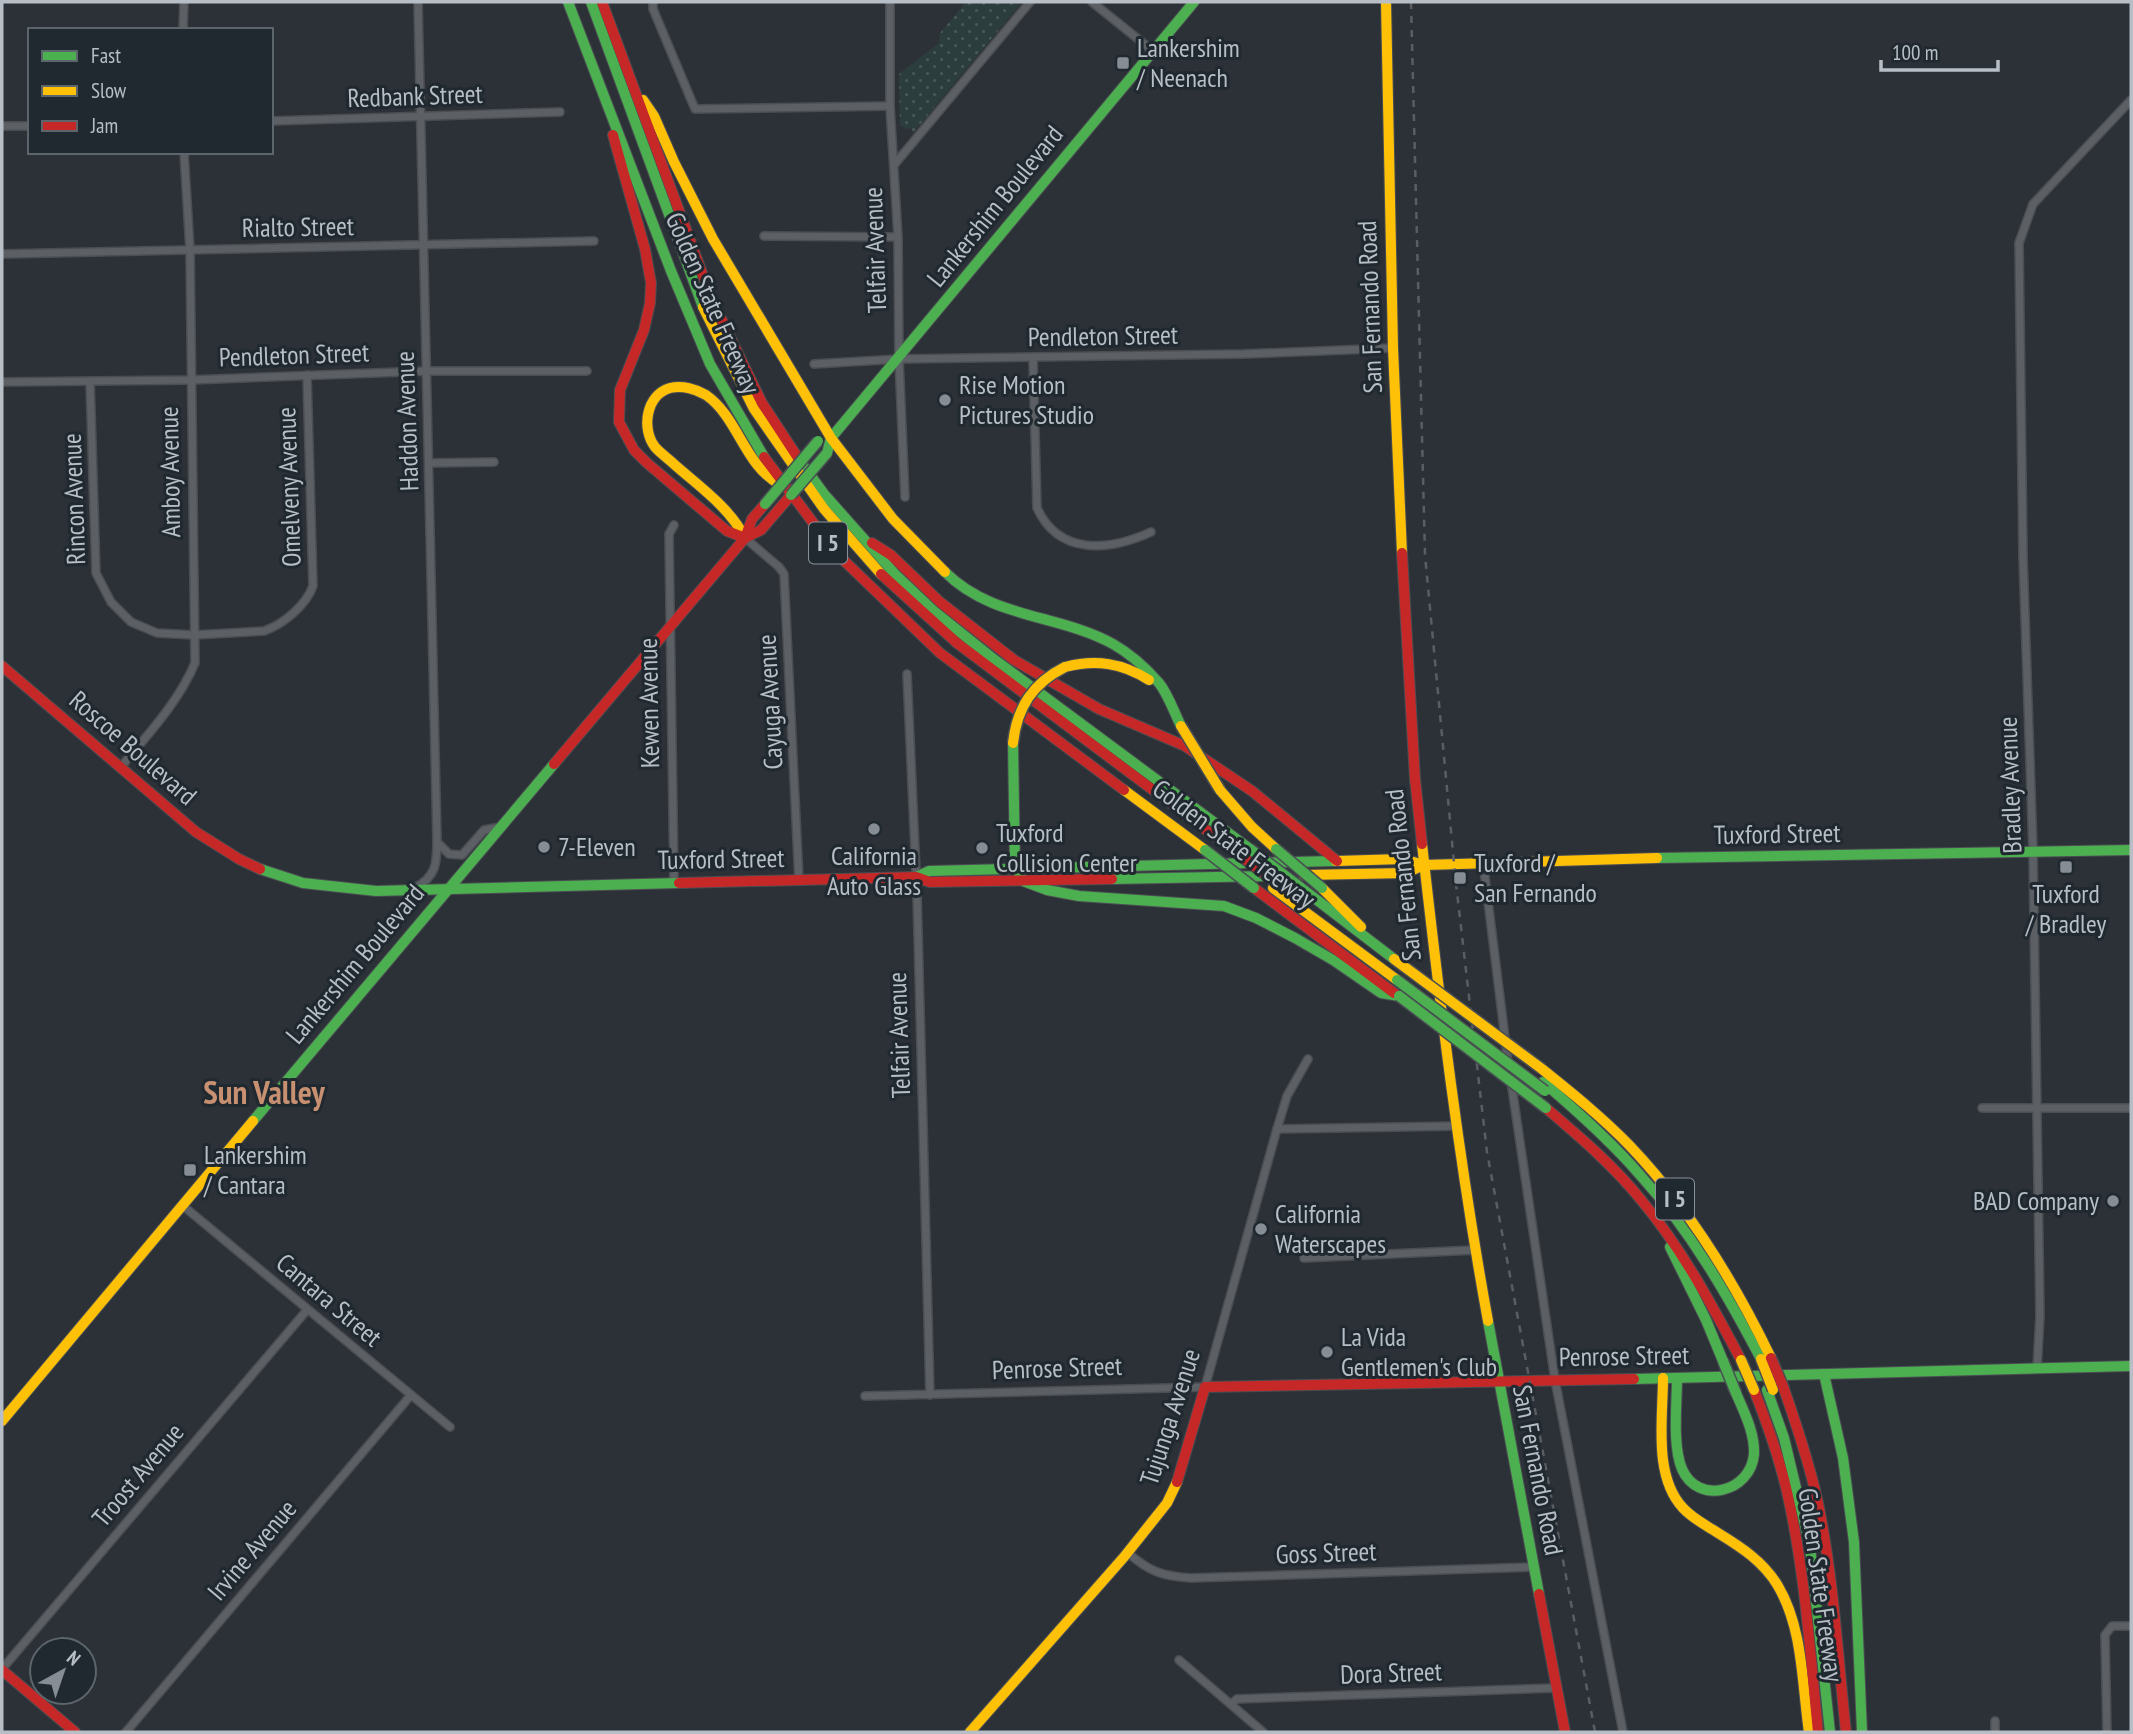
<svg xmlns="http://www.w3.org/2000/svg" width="2133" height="1734" viewBox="0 0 2133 1734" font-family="'PT Sans Narrow',sans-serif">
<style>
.grass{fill:url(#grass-dots)}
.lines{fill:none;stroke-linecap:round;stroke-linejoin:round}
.street-casing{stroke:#4a4d52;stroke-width:10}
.fast-casing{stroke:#4a4d52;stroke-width:12}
.slow-casing{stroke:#4a4d52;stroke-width:12}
.jam-casing{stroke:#4a4d52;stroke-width:12}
.street{stroke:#5c6064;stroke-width:7}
.fast{stroke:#4caf50;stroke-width:10}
.slow{stroke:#ffc107;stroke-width:10}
.jam{stroke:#c62828;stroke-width:10}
.rail{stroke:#5a5e62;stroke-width:2.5;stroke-dasharray:7 7;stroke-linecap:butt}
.fast-bridge-casing{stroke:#494e53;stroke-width:13;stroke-linecap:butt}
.slow-bridge-casing{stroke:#494e53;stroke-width:13;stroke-linecap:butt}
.jam-bridge-casing{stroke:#494e53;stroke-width:13;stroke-linecap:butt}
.fast-bridge{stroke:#4caf50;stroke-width:10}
.slow-bridge{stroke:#ffc107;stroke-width:10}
.jam-bridge{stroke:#c62828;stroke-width:10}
.poi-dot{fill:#868d94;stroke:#202830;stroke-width:2.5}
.labels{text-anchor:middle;stroke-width:6;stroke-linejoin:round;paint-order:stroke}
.shield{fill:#202830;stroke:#8a9199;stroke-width:2}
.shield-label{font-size:24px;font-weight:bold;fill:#b7bec6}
.poi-label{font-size:26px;fill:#b7bec6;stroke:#202830;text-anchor:start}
.street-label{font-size:26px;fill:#b7bec6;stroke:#202830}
.district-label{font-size:33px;font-weight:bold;fill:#c79071;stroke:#202830}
</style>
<defs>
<pattern id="grass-dots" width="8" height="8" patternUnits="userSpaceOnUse" patternTransform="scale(1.75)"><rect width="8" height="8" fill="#2c3d3d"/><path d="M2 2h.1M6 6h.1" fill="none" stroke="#485758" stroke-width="1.8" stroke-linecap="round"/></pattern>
</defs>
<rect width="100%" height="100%" fill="#2c3137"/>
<path class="grass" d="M966,2h56l-109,131 -2,-5 -3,1 -8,-3 -1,-52 40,-31 1,-10z"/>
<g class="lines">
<g class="street-casing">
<g id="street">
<path d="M653,2v7l42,100 195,-3"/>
<path d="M890,2v104l8,131 1,122 6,138"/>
<path d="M1092,2l61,49"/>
<path d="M183,30l1,-28"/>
<path d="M271,121l289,-9"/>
<path d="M2,126h28"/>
<path d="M894,165l136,-163"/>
<path d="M764,236l134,1"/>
<path d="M2,254l592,-13"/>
<path d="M1033,358l4,150c22,48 72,43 114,24"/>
<path d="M814,364l85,-5 345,-5 149,-6"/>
<path d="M90,381l6,192 15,29 20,20 26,11 37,2 70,-4c20,-7 42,-26 49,-45l-6,-211"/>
<path d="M2,382l188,-2 237,-9h160"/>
<path d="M429,463l65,-1"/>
<path d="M745,538l34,29 5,7 15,307"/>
<path d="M907,674l10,220 13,501"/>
<path d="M121,767c27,-33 57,-64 74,-104l-5,-413 -6,-98"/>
<path d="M439,844l10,10 13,1 22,-25 17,-3"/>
<path d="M1483,861l25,201"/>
<path d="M674,882l-5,-348 5,-9"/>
<path d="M415,888c22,-12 22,-26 22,-48l-19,-838"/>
<path d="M1511,1081l44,299 68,352"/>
<path d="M1982,1108h149"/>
<path d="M1277,1129l179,-3"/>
<path d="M182,1205l268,222"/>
<path d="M1304,1258l171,-8"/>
<path d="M2037,1368l3,-52 -7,-466 -10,-293 -4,-314 14,-39 98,-104"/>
<path d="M865,1396l340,-9 72,-258 10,-33 21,-37"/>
<path d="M1128,1553c22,19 34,23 63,25l342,-11"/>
<path d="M1179,1660l84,72"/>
<path d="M2,1669l305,-359"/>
<path d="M1231,1704l6,-5 318,-11"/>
<path d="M1995,1721v11"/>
<path d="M126,1732l285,-337"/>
<path d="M2107,1732l-2,-97 7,-9h19"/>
</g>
</g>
<g class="fast-casing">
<g id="fast">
<path d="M568,2l103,269 39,93 54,93"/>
<path d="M591,2l112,305"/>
<path d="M827,453l4,-15 363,-436"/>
<path d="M800,461l24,33 71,80 40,38 56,45 259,192"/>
<path d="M945,572c47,47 114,42 168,72 16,9 33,24 46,39 9,11 15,29 22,43"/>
<path d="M1013,743l2,125 8,13 24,9 32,6 145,10 32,12 39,20 38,22 48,33 18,3"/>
<path d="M1657,858l474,-8"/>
<path d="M260,869l43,14 73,8 303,-8"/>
<path d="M916,877l13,-6 407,-10"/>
<path d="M1112,879l158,-3"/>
<path d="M1300,887l94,72"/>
<path d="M1543,1082c34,29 68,59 97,93 50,55 87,119 121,184"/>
<path d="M253,1121l301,-357"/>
<path d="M1670,1247l36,73 17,41"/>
<path d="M1488,1321l51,273"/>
<path d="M1824,1374l19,84 11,84 8,190"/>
<path d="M1677,1378c0,26 -5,67 5,91 16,37 69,23 72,-15 1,-21 -10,-42 -18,-61"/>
<path d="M1634,1379l497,-13"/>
<path d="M1767,1390l17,48 26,108 20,186"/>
</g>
</g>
<g class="slow-casing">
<g id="slow">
<path d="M1386,2l7,346 9,205"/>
<path d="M643,100l11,16 20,46 39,77 118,199 62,81 52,53"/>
<path d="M703,307l51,102 70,100 57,65"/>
<path d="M745,538c-15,-30 -45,-51 -70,-73 -6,-6 -15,-12 -20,-18 -14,-18 -9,-52 15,-59 12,-3 26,1 36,7 33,23 38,71 75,90"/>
<path d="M1065,667c31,-8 57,-4 84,13"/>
<path d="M1124,790l81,60"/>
<path d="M1220,790l32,37 24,22"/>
<path d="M1422,844c18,160 37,319 66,477"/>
<path d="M1336,861l67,-2 21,6 233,-7"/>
<path d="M1304,875l102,-2 18,-8"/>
<path d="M1273,888l124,92"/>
<path d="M1322,888l39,39"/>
<path d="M1542,1069c30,24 61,49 88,77 59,62 104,135 141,212"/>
<path d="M1663,1378c0,40 -10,98 20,130 10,11 23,17 35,25 23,14 46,29 60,53 25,42 24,98 31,146"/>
<path d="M2,1421l251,-300"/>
<path d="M970,1732l154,-175 43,-54 10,-21"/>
</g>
</g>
<g class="jam-casing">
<g id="jam">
<path d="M602,2l110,298 50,103 38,58"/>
<path d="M613,135l32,114 6,34 -1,20 -6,27 -24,60 -1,32 15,28 13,13 80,68 18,7"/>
<path d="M764,457l71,95 105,101 184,137"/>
<path d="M745,538l16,-8 30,-35"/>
<path d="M872,543l19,12 49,47 74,58 85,49 86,37 67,45 85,70"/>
<path d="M1402,553l13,226 7,65"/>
<path d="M881,574l76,69 276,207"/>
<path d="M2,666l194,166 43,27 21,10"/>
<path d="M554,764l191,-226 7,-19 13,-15"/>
<path d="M679,883l237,-6 14,5 182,-3"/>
<path d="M1254,888l140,105"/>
<path d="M1546,1108c34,29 68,58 96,93 40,48 70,104 99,159"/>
<path d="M1784,1389c14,40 28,82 36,124 14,72 18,146 26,219"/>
<path d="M1754,1390c13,33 25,67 33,102 18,79 23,160 31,240"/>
<path d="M1177,1482l28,-95 429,-8"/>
<path d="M1539,1594l26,138"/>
<path d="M2,1670l73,62"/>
</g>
</g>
<use href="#street" class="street"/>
<use href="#fast" class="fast"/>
<use href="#slow" class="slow"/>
<use href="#jam" class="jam"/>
<path class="rail" d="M1411,2l14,553 31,329 31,268 108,580"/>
<g class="fast-bridge-casing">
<g id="fast-bridge">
<path d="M791,495l36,-42"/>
<path d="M765,504l53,-63"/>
<path d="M1250,849l50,38"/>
<path d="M1276,849l46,39"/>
<path d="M1205,850l49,38"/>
<path d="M1397,980l148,111"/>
<path d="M1399,996l147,112"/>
<path d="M1723,1361l13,32"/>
</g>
</g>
<g class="slow-bridge-casing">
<g id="slow-bridge">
<path d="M1181,726l39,64"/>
<path d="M1013,743c4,-36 20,-60 52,-76"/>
<path d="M1394,959l148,110"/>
<path d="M1761,1359l12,31"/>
<path d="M1741,1360l13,30"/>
</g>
</g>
<g class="jam-bridge-casing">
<g id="jam-bridge">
<path d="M1233,850l51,38"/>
<path d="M1771,1358l13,31"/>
</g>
</g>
<use href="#fast-bridge" class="fast-bridge"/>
<use href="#slow-bridge" class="slow-bridge"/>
<use href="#jam-bridge" class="jam-bridge"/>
</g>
<g class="poi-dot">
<rect x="1116" y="56" width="14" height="14" rx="3.5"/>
<circle cx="945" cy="400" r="7"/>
<circle cx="874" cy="829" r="7"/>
<circle cx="544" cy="847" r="7"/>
<circle cx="982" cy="848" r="7"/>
<rect x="2059" y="860" width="14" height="14" rx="3.5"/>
<rect x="1453" y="871" width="14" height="14" rx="3.5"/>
<rect x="183" y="1163" width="14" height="14" rx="3.5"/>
<circle cx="2113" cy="1201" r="7"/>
<circle cx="1261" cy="1229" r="7"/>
<circle cx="1327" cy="1352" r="7"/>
</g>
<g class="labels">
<g class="shield">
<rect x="809" y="522.5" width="38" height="41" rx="5"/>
<rect x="1656" y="1178.5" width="38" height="41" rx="5"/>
</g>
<g class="shield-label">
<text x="828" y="551">I 5</text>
<text x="1675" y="1207">I 5</text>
</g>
<g class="poi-label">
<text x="1137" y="57">Lankershim<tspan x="1137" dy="30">/ Neenach</tspan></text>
<text x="959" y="394">Rise Motion<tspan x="959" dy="30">Pictures Studio</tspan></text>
<text x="996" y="842">Tuxford<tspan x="996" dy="30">Collision Center</tspan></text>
<text x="558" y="856">7-Eleven</text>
<text x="874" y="865" text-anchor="middle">California<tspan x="874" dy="30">Auto Glass</tspan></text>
<text x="1474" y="872">Tuxford /<tspan x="1474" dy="30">San Fernando</tspan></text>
<text x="2066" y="903" text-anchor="middle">Tuxford<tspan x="2066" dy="30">/ Bradley</tspan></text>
<text x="204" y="1164">Lankershim<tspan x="204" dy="30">/ Cantara</tspan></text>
<text x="2099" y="1210" text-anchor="end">BAD Company</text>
<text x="1275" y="1223">California<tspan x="1275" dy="30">Waterscapes</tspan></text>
<text x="1341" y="1346">La Vida<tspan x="1341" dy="30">Gentlemen's Club</tspan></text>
</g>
<g class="street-label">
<text transform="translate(415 96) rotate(-2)" y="9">Redbank Street</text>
<text transform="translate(995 206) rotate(-51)" y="9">Lankershim Boulevard</text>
<text transform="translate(298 227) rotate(-1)" y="9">Rialto Street</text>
<text transform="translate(875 250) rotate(-92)" y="9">Telfair Avenue</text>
<text transform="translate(713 303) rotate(66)" y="9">Golden State Freeway</text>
<text transform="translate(1370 307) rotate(-92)" y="9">San Fernando Road</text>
<text transform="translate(1103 336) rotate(-1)" y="9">Pendleton Street</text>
<text transform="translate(294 355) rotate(-2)" y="9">Pendleton Street</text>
<text transform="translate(407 421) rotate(-92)" y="9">Haddon Avenue</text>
<text transform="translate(170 472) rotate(-91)" y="9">Amboy Avenue</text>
<text transform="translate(289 487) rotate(-92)" y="9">Omelveny Avenue</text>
<text transform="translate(74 499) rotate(-92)" y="9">Rincon Avenue</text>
<text transform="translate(770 702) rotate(-93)" y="9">Cayuga Avenue</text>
<text transform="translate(649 703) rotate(-91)" y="9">Kewen Avenue</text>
<text transform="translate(133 748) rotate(41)" y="9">Roscoe Boulevard</text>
<text transform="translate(2010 785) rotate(-92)" y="9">Bradley Avenue</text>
<text transform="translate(1777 834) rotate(-1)" y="9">Tuxford Street</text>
<text transform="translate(1234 844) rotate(37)" y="9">Golden State Freeway</text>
<text transform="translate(721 859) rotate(-1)" y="9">Tuxford Street</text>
<text transform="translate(1403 875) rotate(-96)" y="9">San Fernando Road</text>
<text transform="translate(355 964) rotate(-50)" y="9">Lankershim Boulevard</text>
<text transform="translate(899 1035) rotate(-92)" y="9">Telfair Avenue</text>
<text transform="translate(329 1300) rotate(40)" y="9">Cantara Street</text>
<text transform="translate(1624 1356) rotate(-1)" y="9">Penrose Street</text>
<text transform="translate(1057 1368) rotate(-2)" y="9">Penrose Street</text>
<text transform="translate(1170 1417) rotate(-72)" y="9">Tujunga Avenue</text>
<text transform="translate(1538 1470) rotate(79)" y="9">San Fernando Road</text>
<text transform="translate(138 1475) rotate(-50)" y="9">Troost Avenue</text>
<text transform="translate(252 1550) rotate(-50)" y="9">Irvine Avenue</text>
<text transform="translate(1326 1553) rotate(-2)" y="9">Goss Street</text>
<text transform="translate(1821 1585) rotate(82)" y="9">Golden State Freeway</text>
<text transform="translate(1391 1673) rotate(-2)" y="9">Dora Street</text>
</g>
<g class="district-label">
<text x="264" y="1104">Sun Valley</text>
</g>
</g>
<rect width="2133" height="1734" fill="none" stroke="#b7bec6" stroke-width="7"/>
<rect x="28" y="28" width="245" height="126" fill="#202830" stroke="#5c646c" stroke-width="2"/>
<rect x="42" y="51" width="35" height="10" fill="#4caf50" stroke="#5c646c" stroke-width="2"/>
<text x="91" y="63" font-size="21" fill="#b7bec6">Fast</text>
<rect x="42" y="86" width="35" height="10" fill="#ffc107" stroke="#5c646c" stroke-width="2"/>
<text x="91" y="98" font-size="21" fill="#b7bec6">Slow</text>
<rect x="42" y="121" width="35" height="10" fill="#c62828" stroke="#5c646c" stroke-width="2"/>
<text x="91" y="133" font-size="21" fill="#b7bec6">Jam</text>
<g transform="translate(63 1671) rotate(40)"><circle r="33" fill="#202830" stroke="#5c646c" stroke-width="2"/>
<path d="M0-5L12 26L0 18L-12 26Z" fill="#868d94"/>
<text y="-10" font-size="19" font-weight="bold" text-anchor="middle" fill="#b7bec6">N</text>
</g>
<path d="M1881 60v10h117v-10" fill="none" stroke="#b7bec6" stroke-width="3.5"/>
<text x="1892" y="60" font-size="21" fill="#b7bec6" stroke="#202830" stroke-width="5" paint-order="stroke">100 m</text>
</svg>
